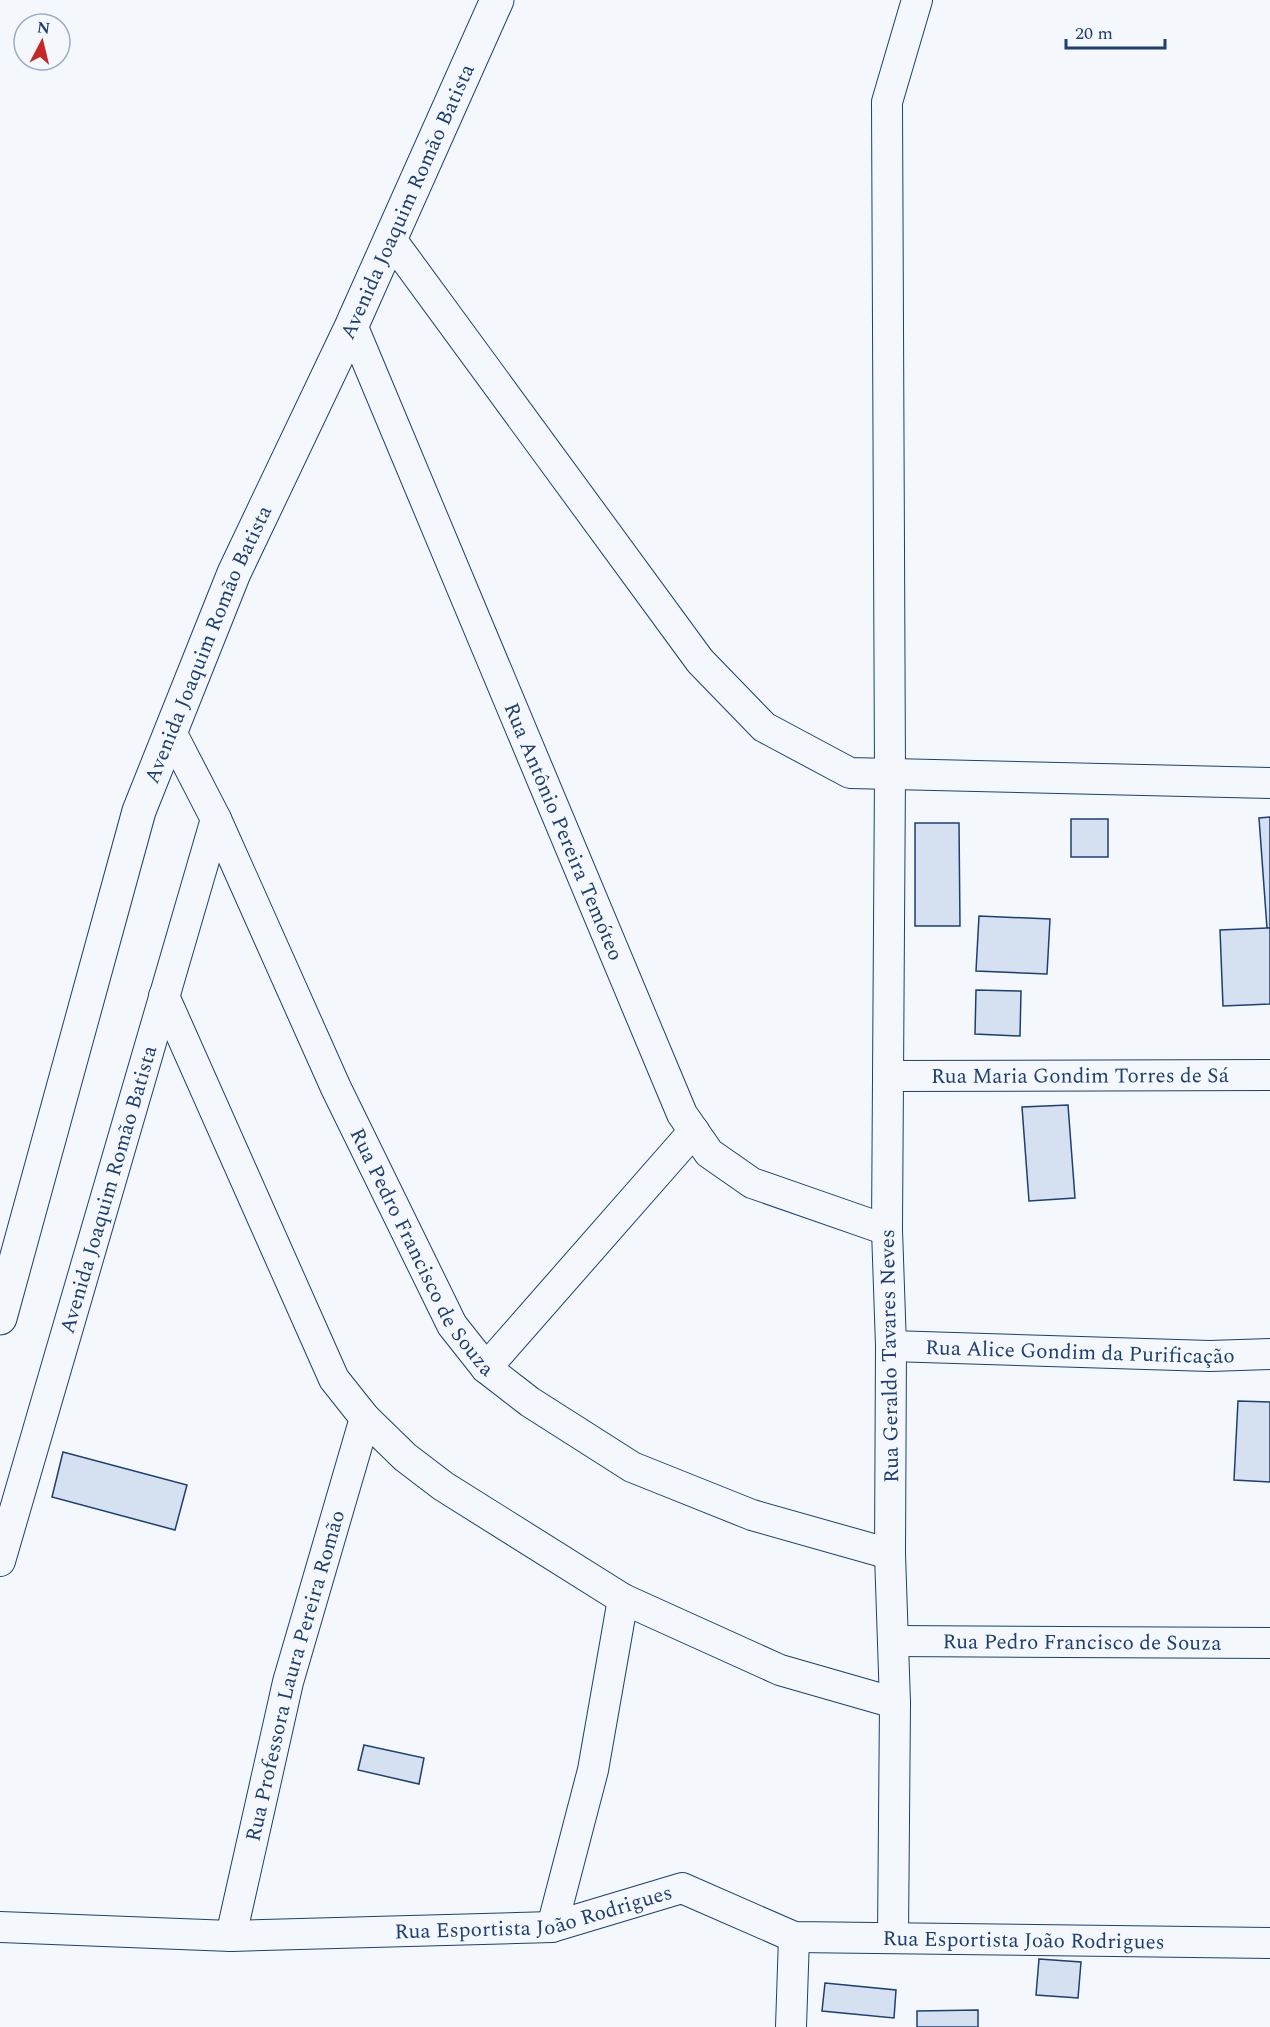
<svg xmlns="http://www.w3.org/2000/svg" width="1270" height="2027" viewBox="0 0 1270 2027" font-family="Spectral,serif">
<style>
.building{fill:#d5e0f0;stroke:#1d3f73;stroke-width:1.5}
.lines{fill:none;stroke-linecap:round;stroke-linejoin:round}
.street-casing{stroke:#1d3f73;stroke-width:32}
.highway-casing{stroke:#1d3f73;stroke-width:35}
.street{stroke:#f4f7fb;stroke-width:30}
.highway{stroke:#f4f7fb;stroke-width:33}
.labels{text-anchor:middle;stroke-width:4.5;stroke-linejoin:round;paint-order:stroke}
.street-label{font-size:21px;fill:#1d3f73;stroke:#f4f7fb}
</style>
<rect width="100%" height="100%" fill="#f4f7fb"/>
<g class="building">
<path d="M1270,817v111h-3l-8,-110z"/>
<rect x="1071" y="819" width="37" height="38"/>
<path d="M915,823h44l1,103h-45z"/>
<path d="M979,916l71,3 -3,55 -71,-3z"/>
<path d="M1267,928h3v76l-47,2 -3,-76z"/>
<path d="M976,990l45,1 -1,45 -45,-2z"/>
<path d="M1068,1105l7,93 -46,3 -7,-94z"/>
<path d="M1238,1401l32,1v80l-36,-2z"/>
<path d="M63,1452l124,33 -12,45 -123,-33z"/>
<path d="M364,1745l60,13 -5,26 -61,-14z"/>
<path d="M1039,1959l42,3 -3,36 -42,-3z"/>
<path d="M825,1983l71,7 -2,28 -72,-7z"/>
<path d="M978,2010v17h-61v-16z"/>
</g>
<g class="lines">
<g class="street-casing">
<g id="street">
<path d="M390,238l310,423 64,66 86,46 420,10"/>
<path id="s1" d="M352,325l330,789 27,39 43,30 135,47"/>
<path id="s2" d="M170,730l46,89 120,269 116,237 34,43 44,34 102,65 120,48 138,39"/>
<path d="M164,996l170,383 31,39 40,39 38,29 180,113 157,71 115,33"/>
<path id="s3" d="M890,1076l380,-1"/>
<path id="s4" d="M891,1346l319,10 60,-2"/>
<path d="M486,1368l208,-237"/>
<path id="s5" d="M0,1561l216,-742"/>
<path id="s6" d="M893,1641l377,2"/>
<path id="s7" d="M0,1927l231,9 321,-9 130,-39 112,49 476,6"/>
<path d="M552,1927l41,-157 30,-171"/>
<path id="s8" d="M231,1936l57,-254 77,-264"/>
<path d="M893,1937l2,-234 -5,-149 1,-208 -4,-116 3,-456 -3,-672 30,-102"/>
<path d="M791,2027l3,-90"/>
</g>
</g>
<g class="highway-casing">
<g id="highway">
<path id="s9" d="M0,1318l139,-507 95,-238 118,-248 145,-325"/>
</g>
</g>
<use href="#street" class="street"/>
<use href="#highway" class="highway"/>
</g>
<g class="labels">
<g class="street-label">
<text dy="7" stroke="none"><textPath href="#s9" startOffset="1192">Avenida Joaquim Romão Batista</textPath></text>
<text dy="7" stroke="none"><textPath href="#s9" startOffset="706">Avenida Joaquim Romão Batista</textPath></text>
<text dy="7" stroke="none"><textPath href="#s1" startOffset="549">Rua Antônio Pereira Temóteo</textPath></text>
<text dy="7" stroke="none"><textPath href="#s3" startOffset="190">Rua Maria Gondim Torres de Sá</textPath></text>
<text dy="7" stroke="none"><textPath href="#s5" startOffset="387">Avenida Joaquim Romão Batista</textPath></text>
<text dy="7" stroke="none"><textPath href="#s2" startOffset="580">Rua Pedro Francisco de Souza</textPath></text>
<text dy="7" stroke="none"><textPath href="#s4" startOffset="189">Rua Alice Gondim da Purificação</textPath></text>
<text transform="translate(889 1356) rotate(-91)" y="7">Rua Geraldo Tavares Neves</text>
<text dy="7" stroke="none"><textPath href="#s6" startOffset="189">Rua Pedro Francisco de Souza</textPath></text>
<text dy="7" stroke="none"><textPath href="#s8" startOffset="268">Rua Professora Laura Pereira Romão</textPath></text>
<text dy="7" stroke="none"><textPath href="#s7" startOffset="536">Rua Esportista João Rodrigues</textPath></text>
<text dy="7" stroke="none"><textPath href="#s7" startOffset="1040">Rua Esportista João Rodrigues</textPath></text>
</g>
</g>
<g transform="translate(42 42) rotate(7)"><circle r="28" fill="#f4f7fb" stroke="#9eadc5" stroke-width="1.5"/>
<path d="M0-4.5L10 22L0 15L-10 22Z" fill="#c62828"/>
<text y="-9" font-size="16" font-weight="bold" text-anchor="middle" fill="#1d3f73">N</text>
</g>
<path d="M1066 39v9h99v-9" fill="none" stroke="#1d3f73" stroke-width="3"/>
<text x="1075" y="39" font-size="18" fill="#1d3f73" stroke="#f4f7fb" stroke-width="4.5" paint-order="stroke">20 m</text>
</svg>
